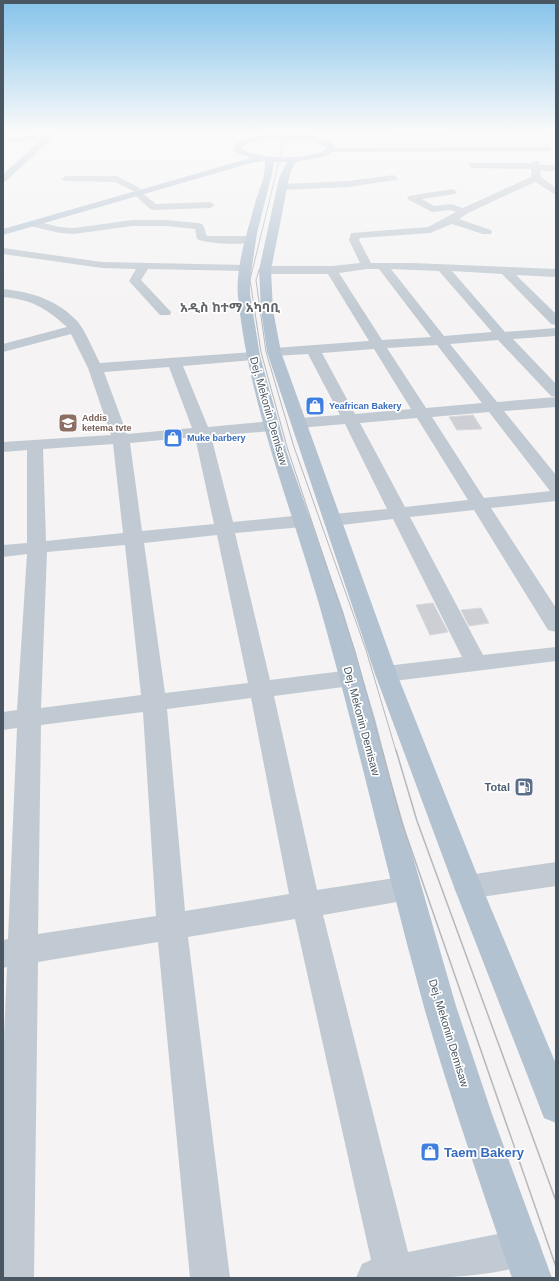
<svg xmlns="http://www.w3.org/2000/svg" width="559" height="1281" viewBox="0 0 559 1281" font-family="Helvetica,'Noto Sans Ethiopic',sans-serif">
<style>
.building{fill:#cdcfd5;stroke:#d7d9de}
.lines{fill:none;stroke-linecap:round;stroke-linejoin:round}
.minor{fill:#c1cad2;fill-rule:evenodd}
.primary{fill:#b3c2d1;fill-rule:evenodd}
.tram-far1{stroke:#b5b8bd;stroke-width:1}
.tram{stroke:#b5b8bd;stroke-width:1.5}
.labels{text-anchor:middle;stroke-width:3.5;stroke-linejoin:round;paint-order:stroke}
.far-shop-label{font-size:9px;font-weight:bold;fill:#366cbe;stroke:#fff;text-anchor:start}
.far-education-label{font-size:9px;font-weight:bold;fill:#785e54;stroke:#fff;text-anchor:start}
.street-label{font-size:11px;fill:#4a5661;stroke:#fff}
.service-label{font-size:11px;font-weight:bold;fill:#4e5e75;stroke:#fff;text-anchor:end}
.far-district-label{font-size:13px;font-weight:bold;fill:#5f6368;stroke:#fff}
.near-shop-label{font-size:13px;font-weight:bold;fill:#366cbe;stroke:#fff;text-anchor:start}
</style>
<rect width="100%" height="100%" fill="#f5f3f3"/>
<g class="building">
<path d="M473,415l9,14 -25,1 -8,-13z"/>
<path d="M433,603l15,29 -18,3 -14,-30z"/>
<path d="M481,608l8,15 -20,3 -8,-16z"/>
</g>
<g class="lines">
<g class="minor">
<path d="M393,133h58l-4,2h-50z"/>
<path d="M546,133h10v6z"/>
<path d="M44,134l4,2 -1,2 -44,5v-4z"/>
<path d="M547,147h3l1,2 -1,2 -220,1 -4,-2 4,-2z"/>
<path d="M536,161l3,1 1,3h16v6h-16l1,6 15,11v7l-21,-13 -67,31 -9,6 32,11 1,2 -1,2h-8l-31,-10 -22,9 -70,5 -1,2 12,23h41l144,6v8l-40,-2 40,39v11l-5,-1 -49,-50 -50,-3 53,61 51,-4v8l-43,3 43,45v23l-52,4 52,64v26l-65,7 65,100v24l-8,-2 -74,-120 -64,7 73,138 73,-8v14l-170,21 -8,-2 -3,-6 3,-6 8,-2 76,-9 -69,-138 -60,7 -7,-2 -2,-4 2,-4 7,-2 54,-5 -42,-85 -46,4 -6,-2 -2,-3 2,-3 6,-2 41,-3 -32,-61 -34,2 -5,-1 -2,-3 2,-3 5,-1 95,-7 -41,-67h-63l-4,-2 -2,-2 2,-2 4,-2h67l28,-3 -11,-23 2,-7 77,-6 28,-15 -6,-2 -18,2 -23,-12 -2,-2 2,-2 43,-7 3,1 2,2 -2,2 -33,5 12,7 17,-2 12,4 68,-31v-8l-58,-1 -3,-1 -1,-2 1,-2h62zM367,269h12l52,68 -49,3 -43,-67zM391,269l48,2 53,61 -48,4zM498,340l53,56 5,1 -59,5 -47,-58zM437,345l45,58 -56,5 -39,-60zM374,349l37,60 -56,5 -33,-61zM489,412l61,79h1l-67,7 -52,-81zM417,418l51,82 -63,7 -45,-84z"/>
<path d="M393,175l5,3 -2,2 -48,7 -66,3 -5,-3 5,-3 66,-3z"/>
<path d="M67,176h50l23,12 1,4 15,12 54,-2 5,3 -5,3 -56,2 -4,-1 -14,-13 -2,-2 1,-2 -20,-10 -51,-1 -2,-2 2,-2z"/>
<path d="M132,220h34l32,3 4,1 3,5 1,6 3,1h42l5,3c-6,8 -49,5 -59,0l-2,-10 -29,-3h-34l-58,8 -14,-1 -30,-7 -1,-2 5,-3 26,6 14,1z"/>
<path d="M3,248l99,14 144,3 4,1 2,2 -2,2 -4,1 -98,-2 -7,11 30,32 -1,3h-10l-31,-34 7,-12 -34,-1 -99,-14z"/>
<path d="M3,289c29,3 55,11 75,33 8,10 16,30 22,41l153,-11 5,1 2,3 -2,3 -5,1 -70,6 25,61 64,-6 6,2 2,3 -2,3 -6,2 -61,5 22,86 70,-7 7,2 2,4 -2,4 -7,2 -68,6 35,147 81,-10 8,2 4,6 -4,6 -8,2 -77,10 43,194 91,-14 10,3 4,9 -4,9 -10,3 -85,15 85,337 114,-23 14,5 5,14 -5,14c-56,19 -120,16 -180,16l6,-14 9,-4 -76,-341 -107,18 42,341h-40l-32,-336 -120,20 -4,316h-31v-218l4,-93 -4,1v-28l5,-1 9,-211 -14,2v-18l14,-2 10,-156 -24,3v-12l24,-2v-93l-24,2v-10l108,-7 -23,-67 -17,-34 -68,18v-8l64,-17c-23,-20 -34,-27 -64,-30zM169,367l23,61 -65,6 -23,-62zM195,437l19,87 -72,7 -12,-88zM113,444l10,89 -77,8 -3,-92zM217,535l31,148 -83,10 -21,-150zM125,545l16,150 -100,13 6,-156zM251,698l38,196 -104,17 -18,-202zM143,712l13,204 -118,18 3,-209z"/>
<path d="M556,862v24l-88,13 -10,-3 -4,-9 4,-9 10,-3z"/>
</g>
<g class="primary">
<path d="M49,133h9l-52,48 -3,1v-8z"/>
<path d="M274,134c19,0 48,-3 61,13 -5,14 -26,10 -37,15 -6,2 -7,11 -9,16l-18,92 2,40 8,42 116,322 85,213 74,177v59l-12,-5 -90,-231 -79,-213 -108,-322 -6,-42 -2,-40 20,-92 8,-16h-13l-2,12 -15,59 -7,47v14l10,62 27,97 56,158 32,108 16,62 65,225 36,108 60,164h-40c-30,-90 -62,-180 -88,-271 -35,-126 -63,-253 -98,-378 -30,-111 -76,-217 -88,-332 -3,-30 10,-67 18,-97 4,-12 10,-26 9,-39l-14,2 -248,72v-6l248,-71 -16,-6 -2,-5 9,-8zM274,138l38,3 15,7c-14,13 -71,12 -86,0l6,-5z"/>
</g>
<g class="tram-far1">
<path d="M278,133l4,5v11l-32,131 11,72 26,95 68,204 27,100"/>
<path d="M259,270l-3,10 10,72 28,95 72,203 30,101"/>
</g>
<g class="tram">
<path d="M382,750l19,70 155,447"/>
<path d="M396,750l21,71 139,380"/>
</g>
</g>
<linearGradient id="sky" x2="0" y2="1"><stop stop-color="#85c3ea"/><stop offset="0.42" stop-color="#fafafa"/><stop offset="1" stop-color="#fafafa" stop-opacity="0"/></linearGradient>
<rect width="559" height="313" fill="url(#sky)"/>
<defs>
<g id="shop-square" transform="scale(1)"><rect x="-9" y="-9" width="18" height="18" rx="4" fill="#3f7fe0" stroke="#fff"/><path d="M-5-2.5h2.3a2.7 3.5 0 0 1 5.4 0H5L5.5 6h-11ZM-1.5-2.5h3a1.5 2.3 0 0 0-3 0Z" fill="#fff"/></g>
<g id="university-square" transform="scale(1)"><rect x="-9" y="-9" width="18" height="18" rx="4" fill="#8d6e63" stroke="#fff"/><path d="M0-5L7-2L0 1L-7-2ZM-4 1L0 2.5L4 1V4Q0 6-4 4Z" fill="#fff"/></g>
<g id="fuel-square" transform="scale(1)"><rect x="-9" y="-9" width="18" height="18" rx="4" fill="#5c6f8a" stroke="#fff"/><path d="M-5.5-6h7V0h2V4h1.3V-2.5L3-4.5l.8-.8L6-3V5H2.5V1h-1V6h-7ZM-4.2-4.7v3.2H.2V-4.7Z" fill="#fff"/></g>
</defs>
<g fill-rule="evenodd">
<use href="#shop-square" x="315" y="406"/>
<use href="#university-square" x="68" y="423"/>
<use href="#shop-square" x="173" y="438"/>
<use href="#fuel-square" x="524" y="787"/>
<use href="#shop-square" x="430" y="1152"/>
</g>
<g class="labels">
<g class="far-shop-label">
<text x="329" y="409">Yeafrican Bakery</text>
<text x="187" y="441">Muke barbery</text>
</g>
<g class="far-education-label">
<text x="82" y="421">Addis<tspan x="82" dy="10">ketema tvte</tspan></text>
</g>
<g class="street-label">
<text transform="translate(269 411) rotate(74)" y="4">Dej. Mekonin Demisaw</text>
<text transform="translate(362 721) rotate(75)" y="4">Dej. Mekonin Demisaw</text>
<text transform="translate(449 1033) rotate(73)" y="4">Dej. Mekonin Demisaw</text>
</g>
<g class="service-label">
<text x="510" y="791">Total</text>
</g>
<g class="far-district-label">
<text x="230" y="312">አዲስ ከተማ አካባቢ</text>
</g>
<g class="near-shop-label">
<text x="444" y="1157">Taem Bakery</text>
</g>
</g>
<rect width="559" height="1281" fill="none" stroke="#4a5661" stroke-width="8"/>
</svg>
